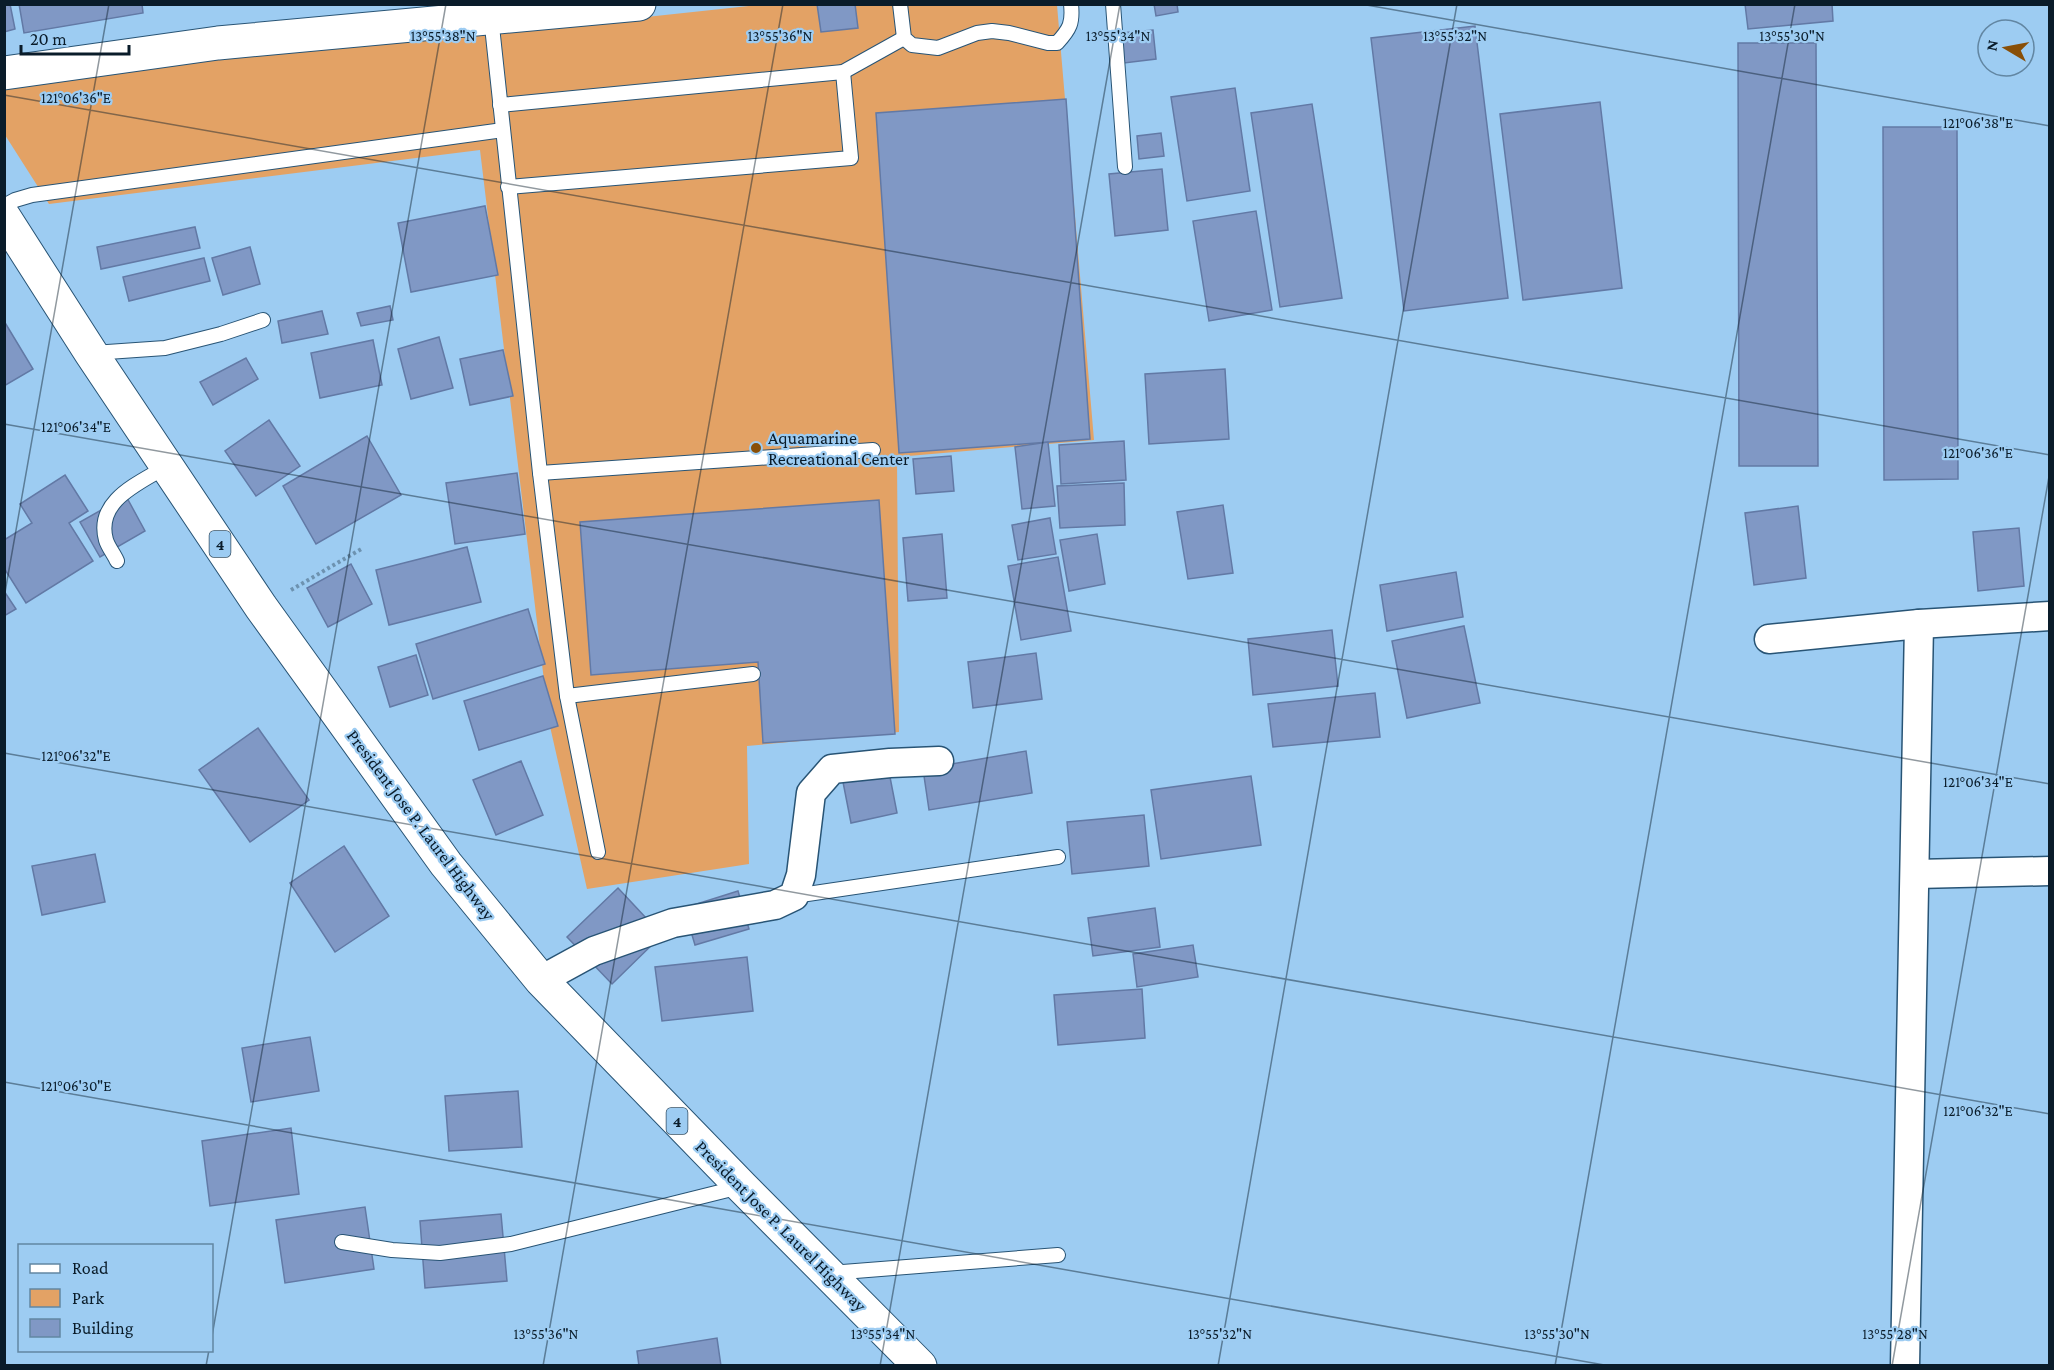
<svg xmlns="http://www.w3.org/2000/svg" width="2054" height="1370" viewBox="0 0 2054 1370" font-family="'Crimson Pro',serif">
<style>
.green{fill:#e3a265}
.building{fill:#8098c5;stroke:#6279a5;stroke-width:1.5}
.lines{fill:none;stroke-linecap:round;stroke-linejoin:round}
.service-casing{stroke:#285475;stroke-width:16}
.minor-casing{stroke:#285475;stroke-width:31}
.tertiary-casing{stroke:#285475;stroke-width:35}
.trunk-casing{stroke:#285475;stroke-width:35}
.path{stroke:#6d92b0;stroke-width:4;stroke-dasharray:3 3;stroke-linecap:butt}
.service{stroke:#fff;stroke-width:14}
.minor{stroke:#fff;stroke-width:28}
.tertiary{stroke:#fff;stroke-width:33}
.trunk{stroke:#fff;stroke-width:33}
.ticks{fill:none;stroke:#0a1c2a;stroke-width:1.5;stroke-opacity:0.45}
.poi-dot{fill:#894f07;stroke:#9dccf2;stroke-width:2}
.labels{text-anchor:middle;stroke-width:4.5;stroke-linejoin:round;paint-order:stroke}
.shield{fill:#9dccf2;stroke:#365166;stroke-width:1.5}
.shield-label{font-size:16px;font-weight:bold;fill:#0a1c2a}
.poi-label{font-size:18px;fill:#0a1c2a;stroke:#9dccf2;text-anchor:start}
.street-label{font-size:18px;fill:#0a1c2a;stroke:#9dccf2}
.ticks-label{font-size:15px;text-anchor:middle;fill:#0a1c2a;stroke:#9dccf2;stroke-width:4.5;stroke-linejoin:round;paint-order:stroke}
</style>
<rect width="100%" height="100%" fill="#9dccf2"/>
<path class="green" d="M758,5h299l37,435 -197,17 2,275 -152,14 2,118 -162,25 -38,-167 -69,-572 -431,54 -44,-69 -1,-50 232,-31 280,-23z"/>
<g class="building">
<path d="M4,4h6l5,25 -11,3z"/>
<path d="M19,4h123l1,9 -119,20z"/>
<path d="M817,4h38l3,24 -37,4z"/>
<path d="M1154,4h23l1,8 -22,4z"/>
<path d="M1745,4h87l1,17 -85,8z"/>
<path d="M1475,26l33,272 -104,13 -33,-273z"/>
<path d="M1153,30l3,29 -32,4 -3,-30z"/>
<path d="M1738,43h78l2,423h-79z"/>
<path d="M1235,88l15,103 -63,10 -16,-104z"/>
<path d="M1066,99l24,340 -191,14 -23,-340z"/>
<path d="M1600,102l22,186 -99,12 -23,-186z"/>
<path d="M1312,104l30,194 -62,9 -29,-194z"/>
<path d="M1883,127h74l1,352 -74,1z"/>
<path d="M1161,133l3,23 -25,3 -2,-23z"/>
<path d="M1162,169l6,61 -53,6 -6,-62z"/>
<path d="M485,206l13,69 -87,17 -13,-69z"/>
<path d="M1256,211l16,99 -63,11 -16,-100z"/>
<path d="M195,227l5,21 -99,21 -4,-22z"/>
<path d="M250,247l10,37 -37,11 -11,-37z"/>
<path d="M204,258l6,23 -81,20 -6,-24z"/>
<path d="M390,306l3,14 -32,6 -4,-13z"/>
<path d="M322,311l6,23 -46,9 -4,-22z"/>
<path d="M4,321l29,48 -29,17z"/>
<path d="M439,337l14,51 -42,11 -13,-50z"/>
<path d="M373,340l9,45 -62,13 -9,-45z"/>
<path d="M503,350l10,46 -43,9 -10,-46z"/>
<path d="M246,358l12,21 -45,26 -13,-23z"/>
<path d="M1225,369l4,70 -80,5 -4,-70z"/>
<path d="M269,420l31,46 -44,30 -31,-45z"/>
<path d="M367,436l34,59 -85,49 -33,-58z"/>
<path d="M1124,441l2,39 -65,4 -2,-39z"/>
<path d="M1048,442l7,64 -33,3 -7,-62z"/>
<path d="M951,456l3,35 -38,3 -3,-35z"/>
<path d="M517,473l8,61 -70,10 -9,-61z"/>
<path d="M65,475l23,36 -19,12 24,38 -67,42 -22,-35v-28l28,-17 -12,-19z"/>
<path d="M1124,483l1,42 -65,3 -3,-42z"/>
<path d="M126,496l19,35 -45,26 -20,-35z"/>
<path d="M879,500l16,234 -132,9 -5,-81 -167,13 -11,-153z"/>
<path d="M1223,505l10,68 -45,6 -11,-67z"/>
<path d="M1798,506l8,72 -52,7 -9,-72z"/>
<path d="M1050,518l6,36 -38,6 -6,-35z"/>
<path d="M2019,528l5,58 -46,5 -5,-59z"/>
<path d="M942,534l5,64 -39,3 -5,-63z"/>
<path d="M1097,534l8,50 -36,7 -9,-51z"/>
<path d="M467,547l14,55 -92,23 -13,-55z"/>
<path d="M1058,557l13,74 -50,9 -13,-74z"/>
<path d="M351,564l21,40 -44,23 -21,-39z"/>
<path d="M1456,572l7,45 -76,14 -7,-46z"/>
<path d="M4,591l12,18 -12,7z"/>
<path d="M528,609l17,55 -112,35 -17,-55z"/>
<path d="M1464,626l16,77 -73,15 -15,-77z"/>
<path d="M1332,630l6,56 -85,9 -5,-56z"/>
<path d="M1036,653l6,46 -69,9 -5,-46z"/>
<path d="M416,655l12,40 -38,12 -12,-40z"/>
<path d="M543,676l15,50 -79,24 -15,-49z"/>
<path d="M1375,693l5,44 -107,10 -5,-43z"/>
<path d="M258,728l51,72 -59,42 -51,-72z"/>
<path d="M1026,751l6,42 -103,17 -6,-41z"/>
<path d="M521,761l22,54 -47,20 -23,-55z"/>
<path d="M889,772l8,41 -46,10 -8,-41z"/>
<path d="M1251,776l10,69 -100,14 -10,-69z"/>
<path d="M1144,815l5,51 -77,8 -5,-52z"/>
<path d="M344,846l45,70 -54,36 -45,-69z"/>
<path d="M95,854l10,48 -63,13 -10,-49z"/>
<path d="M618,888l44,47 -50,49 -45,-47z"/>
<path d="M738,891l11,38 -54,16 -11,-37z"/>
<path d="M1155,908l5,39 -67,9 -5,-38z"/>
<path d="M1193,945l5,32 -61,10 -4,-33z"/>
<path d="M747,957l6,54 -91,10 -7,-54z"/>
<path d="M1142,989l3,49 -87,7 -4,-50z"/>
<path d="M310,1037l9,54 -68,11 -9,-54z"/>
<path d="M518,1091l4,56 -73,4 -4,-55z"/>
<path d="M291,1128l8,66 -89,12 -8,-65z"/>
<path d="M365,1207l9,62 -89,14 -9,-63z"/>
<path d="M501,1214l6,67 -82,7 -5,-67z"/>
<path d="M717,1338l4,28h-82l-2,-15z"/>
</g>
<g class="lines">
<g class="service-casing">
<g id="service">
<path d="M900,4l4,34 8,7 26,3 39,-15 15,-2 17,2 39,10h9c13,-14 16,-20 14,-39"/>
<path d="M1113,4l12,163"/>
<path d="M491,17l49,456 27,223 31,156"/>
<path d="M500,105l343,-33 61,-34"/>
<path d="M508,187l343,-29 -8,-86"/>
<path d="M4,206l11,-6 17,-5 471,-65"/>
<path d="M93,353l72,-5 56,-14 42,-14"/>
<path d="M540,473l333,-23"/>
<path d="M117,561c-3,-7 -9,-14 -11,-21 -11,-40 34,-57 61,-74"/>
<path d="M567,696l186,-22"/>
<path d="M794,896l264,-39"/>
<path d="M342,1242l50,8 48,3 71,-9 229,-57"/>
<path d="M830,1273l228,-18"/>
</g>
</g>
<g class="minor-casing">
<g id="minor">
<path d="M1769,639l150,-15 131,-8"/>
<path d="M1916,874l134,-3"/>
<path d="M541,980l53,-29 79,-28 102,-18 19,-9 7,-21 10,-82 21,-24 58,-6 49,-2"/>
<path d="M1905,1366l14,-742"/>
</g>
</g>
<g class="tertiary-casing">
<path id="tertiary" d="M4,73l214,-30 421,-39"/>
</g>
<g class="trunk-casing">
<path id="trunk" d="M4,217l87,136 170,254 185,257 95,116 201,207 178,179"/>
</g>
<path class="path" d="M291,590l72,-42"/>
<use href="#service" class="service"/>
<use href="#minor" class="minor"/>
<use href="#tertiary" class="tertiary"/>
<use href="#trunk" class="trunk"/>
</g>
<path class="ticks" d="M1361,4l689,122M4,95l2046,360M4,424l2046,360M4,598l105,-594M4,753l2046,361M4,1082l1606,284M212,1336l234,-1332M206,1366l3,-16M543,1366l240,-1362M880,1366l240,-1362M1218,1366l239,-1362M1555,1366l240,-1362M1892,1366l158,-895"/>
<circle class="poi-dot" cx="756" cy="448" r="6"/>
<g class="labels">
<g class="shield">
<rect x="209.5" y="531" width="21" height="26" rx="4.5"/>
<rect x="666.5" y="1108" width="21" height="26" rx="4.5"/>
</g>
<g class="shield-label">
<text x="220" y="550">4</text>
<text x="677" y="1127">4</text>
</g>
<g class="poi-label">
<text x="768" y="444">Aquamarine<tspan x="768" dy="21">Recreational Center</tspan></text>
</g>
<g class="street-label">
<text transform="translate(421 825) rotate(53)" y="6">President Jose P. Laurel Highway</text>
<text transform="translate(781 1226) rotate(45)" y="6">President Jose P. Laurel Highway</text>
</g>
</g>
<g class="ticks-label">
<text x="443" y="41">13°55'38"N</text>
<text x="780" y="41">13°55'36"N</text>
<text x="1118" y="41">13°55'34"N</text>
<text x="1455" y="41">13°55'32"N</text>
<text x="1792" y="41">13°55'30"N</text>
<text x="76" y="103">121°06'36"E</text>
<text x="1978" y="128">121°06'38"E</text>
<text x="76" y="432">121°06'34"E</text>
<text x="1978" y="458">121°06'36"E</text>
<text x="76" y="761">121°06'32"E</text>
<text x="1978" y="787">121°06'34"E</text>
<text x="76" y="1091">121°06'30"E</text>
<text x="1978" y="1116">121°06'32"E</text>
<text x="546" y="1339">13°55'36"N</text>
<text x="883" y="1339">13°55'34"N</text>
<text x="1220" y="1339">13°55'32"N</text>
<text x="1557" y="1339">13°55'30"N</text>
<text x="1895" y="1339">13°55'28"N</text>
</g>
<rect width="2054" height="1370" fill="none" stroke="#0a1c2a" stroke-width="12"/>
<rect x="18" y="1244" width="195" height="108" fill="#9dccf2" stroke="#6286a2" stroke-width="1.5"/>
<rect x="30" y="1264" width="30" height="9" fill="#ffffff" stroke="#6286a2" stroke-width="1.5"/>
<text x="72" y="1274" font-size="18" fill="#0a1c2a">Road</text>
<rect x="30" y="1289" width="30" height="18" fill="#e3a265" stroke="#6286a2" stroke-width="1.5"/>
<text x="72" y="1304" font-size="18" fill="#0a1c2a">Park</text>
<rect x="30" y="1319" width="30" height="18" fill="#8098c5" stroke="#6286a2" stroke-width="1.5"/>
<text x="72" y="1334" font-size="18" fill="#0a1c2a">Building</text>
<g transform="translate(2006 48) rotate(280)"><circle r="28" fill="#9dccf2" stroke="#6286a2" stroke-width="1.5"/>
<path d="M0-4.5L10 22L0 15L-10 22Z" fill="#894f07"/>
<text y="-9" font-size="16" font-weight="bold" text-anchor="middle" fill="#0a1c2a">N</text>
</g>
<path d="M21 45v9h108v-9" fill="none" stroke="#0a1c2a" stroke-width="3"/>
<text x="30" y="45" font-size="18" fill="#0a1c2a" stroke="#9dccf2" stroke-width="4.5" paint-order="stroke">20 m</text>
</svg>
